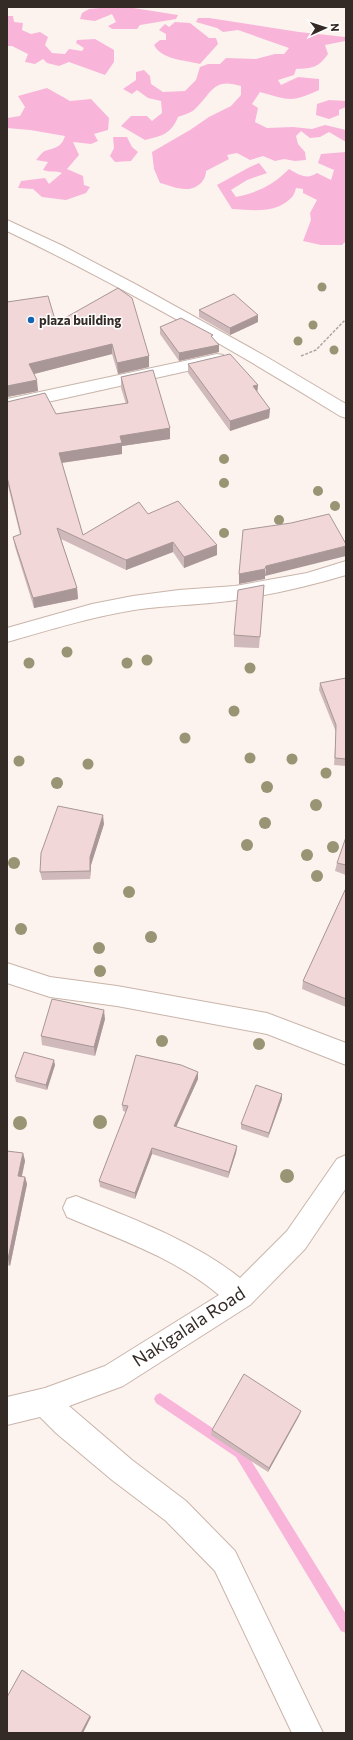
<svg xmlns="http://www.w3.org/2000/svg" width="353" height="1740" viewBox="0 0 353 1740" font-family="Commissioner,sans-serif">
<style>
.water{fill:#f9b4da}
.lines{fill:none;stroke-linecap:round;stroke-linejoin:round}
.stream{fill:#f9b4da;fill-rule:evenodd}
.minor-casing{stroke:#c9b4aa;stroke-width:2}
.path{stroke:#afa6a1;stroke-width:1.5;stroke-dasharray:3 1.5;stroke-linecap:butt}
.minor{fill:#fff;fill-rule:evenodd}
.tree{fill:#989474}
.wall{fill:#cfb9ba}
.shaded-wall{fill:#a99697}
.building{fill:#f1d7d8;stroke:#a99697}
.poi-dot{fill:#1464b2;stroke:#fff;stroke-width:1.5}
.labels{text-anchor:middle;stroke-width:3;stroke-linejoin:round;paint-order:stroke}
.far-poi-label{font-size:13px;font-weight:bold;fill:#342b27;stroke:#fff;text-anchor:start}
.near-street-label{font-size:18px;fill:#342b27;stroke:#fff}
</style>
<rect width="100%" height="100%" fill="#fcf3ee"/>
<g class="water">
<path d="M110,7h17l51,8 -2,4 -36,6 -3,4h-25l-4,-3 8,-4 -4,-8 -17,7 -15,-2 2,-6 7,-4z"/>
<path d="M7,16h6l1,6 9,1 -1,7 9,4 9,-2 8,5 -3,8 7,8 13,1 4,-5 13,2 2,-3 -8,-5 1,-3 18,-1 19,11v12l-9,13 -36,-13 -10,4 -12,-3 -4,-4 -8,5 -10,-2 3,-8 -16,-8h-5z"/>
<path d="M198,18h11l90,14 46,5v4l-20,4 3,9c-10,14 -15,14 -32,15l-2,6 -16,5 3,5 17,-8 21,2v11c-28,13 -30,10 -59,2l-8,12 6,4 -3,14 12,6 26,-1 19,2 13,-4 21,5v12l-17,-10 -9,5 -10,1 -9,-7 -5,5 2,8 7,8 1,8 -11,1 -11,-2 -9,2 -12,-5 -13,4 -13,-7 -10,2 2,4 -23,12c0,11 -11,19 -21,18 -8,0 -17,-4 -25,-6l-6,-14 -2,-17 38,-22 19,-13 22,-11 10,-11v-9c-28,-9 -29,7 -46,23 -4,4 -12,6 -17,8 -7,17 -16,19 -33,23l-24,-14 10,-10h16l5,5 10,-8 -1,-12 -13,-3 -11,-8 -5,4 -9,-5 13,-9v-8l8,-2 6,6 1,8 12,8 22,-1 11,-11 4,-13 8,-3h12l6,-6 30,1 19,-5h9l5,-6 -51,-18 -15,2 -6,-4 -21,-6z"/>
<path d="M175,22l15,1 19,15h7l2,6 -18,20c-15,-4 -38,-4 -46,-19l6,-5h6v-6l-7,-4 6,-6 4,3z"/>
<path d="M47,88l23,13 21,-2 18,19 -1,12 -14,4 4,7 -7,3 -18,-2 6,13 -12,14 16,7 1,9 6,2 -4,6 -20,7 -24,-3 -9,-8 -15,-1 3,-7 24,-3 4,6 13,-11c-6,-3 -12,0 -19,-3l5,-8 -12,-2c3,-3 6,-8 9,-9 11,-4 16,-3 20,-15l-35,-6 -23,-2v-10l13,-2 5,-9 -7,-11z"/>
<path d="M329,100l17,1v6l-7,3v5l-10,4 -13,-4 1,-11z"/>
<path d="M113,137h14l5,10 6,5 -7,9 -16,1 -5,-6 4,-8z"/>
<path d="M346,152v89l-4,4h-21l-18,-4 8,-21 -1,-7 7,-13 -14,-7v-4l-7,-1c-1,4 -3,9 -6,11 -15,15 -39,11 -58,10l-15,-24 31,-17 11,-5 8,10 -20,7 -16,10 5,7c23,-5 37,-12 53,-28 10,6 18,11 28,4l14,7 3,-10 -16,-7 3,-9z"/>
</g>
<g class="lines">
<path class="stream" d="M160,1393l84,56 102,165v19l-5,-2 -105,-174 -80,-54 -2,-4 2,-4z"/>
<g class="minor-casing">
<g id="minor">
<path d="M7,220l56,26 74,39 128,71 81,48v14l-6,-2c-108,-67 -219,-130 -333,-185z"/>
<path d="M217,354l6,1 2,4 -2,4 -216,48v-12z"/>
<path d="M346,561v14c-36,11 -72,19 -110,25 -34,5 -68,5 -102,10 -43,7 -85,20 -127,32v-14l85,-24 41,-8 46,-6 56,-4 72,-13z"/>
<path d="M7,963l43,14 67,9 150,27 79,30v22l-79,-31 -150,-28 -67,-9 -43,-14z"/>
<path d="M346,1155v33l-41,61 -55,56 -127,81 -54,20 63,54 54,41 49,50 88,182h-31l-77,-162 -49,-50 -54,-41 -56,-47 -16,-16 -33,8v-28l38,-9 60,-22 114,-71c-44,-37 -100,-56 -152,-78l-4,-9 4,-9 9,-3c55,22 118,45 164,82l47,-47 50,-72z"/>
</g>
</g>
<path class="path" d="M301,356l15,-6 30,-31"/>
<use href="#minor" class="minor"/>
</g>
<g class="tree">
<circle cx="322" cy="287" r="4.5"/>
<circle cx="313" cy="325" r="4.5"/>
<circle cx="298" cy="341" r="4.5"/>
<circle cx="334" cy="350" r="4.5"/>
<circle cx="224" cy="459" r="5"/>
<circle cx="224" cy="483" r="5"/>
<circle cx="318" cy="491" r="5"/>
<circle cx="335" cy="506" r="5"/>
<circle cx="279" cy="520" r="5"/>
<circle cx="224" cy="533" r="5"/>
<circle cx="67" cy="652" r="5.5"/>
<circle cx="147" cy="660" r="5.5"/>
<circle cx="29" cy="663" r="5.5"/>
<circle cx="127" cy="663" r="5.5"/>
<circle cx="250" cy="668" r="5.5"/>
<circle cx="234" cy="711" r="5.5"/>
<circle cx="185" cy="738" r="5.5"/>
<circle cx="250" cy="758" r="5.5"/>
<circle cx="292" cy="759" r="5.5"/>
<circle cx="19" cy="761" r="5.5"/>
<circle cx="88" cy="764" r="5.5"/>
<circle cx="326" cy="773" r="5.5"/>
<circle cx="57" cy="783" r="6"/>
<circle cx="267" cy="787" r="6"/>
<circle cx="316" cy="805" r="6"/>
<circle cx="265" cy="823" r="6"/>
<circle cx="247" cy="845" r="6"/>
<circle cx="333" cy="847" r="6"/>
<circle cx="307" cy="855" r="6"/>
<circle cx="14" cy="863" r="6"/>
<circle cx="317" cy="876" r="6"/>
<circle cx="129" cy="892" r="6"/>
<circle cx="21" cy="929" r="6"/>
<circle cx="151" cy="937" r="6"/>
<circle cx="99" cy="948" r="6"/>
<circle cx="100" cy="971" r="6"/>
<circle cx="162" cy="1041" r="6"/>
<circle cx="259" cy="1044" r="6"/>
<circle cx="100" cy="1122" r="7"/>
<circle cx="20" cy="1123" r="7"/>
<circle cx="287" cy="1176" r="7"/>
</g>
<g class="wall">
<path d="M199,310l59,12 -28,13 -31,-18z"/>
<path d="M56,323l93,33v11l-31,7 -6,-20 -78,20 4,17 -31,6z"/>
<path d="M160,327l53,12 6,6v7l-40,9 -19,-27z"/>
<path d="M188,364l70,21 -1,7 13,17 -1,9 -39,13 -42,-58z"/>
<path d="M121,377l49,62 -48,7v8l-60,9 21,72 65,-21 69,31v10l-33,13 -11,-16 -47,18 -65,-31 16,49 1,11 -44,9 -19,-61 -2,-10 7,-3 -13,-52v-80l49,12 70,-10 -5,-16z"/>
<path d="M264,585l-5,63 -25,-1v-12z"/>
<path d="M346,678v88l-12,-1 2,-33 -17,-42 1,-7z"/>
<path d="M104,824l-13,41 -1,14 -48,1 -2,-8z"/>
<path d="M346,837v38l-11,-4 2,-8z"/>
<path d="M346,888v119l-44,-18 1,-8z"/>
<path d="M105,1019l-10,37 -53,-11 -1,-9z"/>
<path d="M55,1065l-8,25 -31,-8 -1,-5z"/>
<path d="M198,1072v7l-22,48 61,19 -1,7 -8,25 -76,-24 -17,45 -35,-12 -1,-6 27,-69 -3,-1 -1,-6z"/>
<path d="M282,1099l-14,39 -27,-9v-5z"/>
<path d="M7,1151l16,2 2,8 -3,16h3l2,7 -17,82 -3,-1z"/>
<path d="M301,1411l-2,5 -31,56 -57,-37 1,-5z"/>
</g>
<g class="shaded-wall">
<path d="M258,315v7l-28,13v-7z"/>
<path d="M112,344v10l-82,21 -1,-11z"/>
<path d="M219,345v7l-40,9v-8z"/>
<path d="M149,356v11l-31,7 -1,-11z"/>
<path d="M37,380l1,11 -31,6v-11z"/>
<path d="M258,385l-1,9 -4,-8z"/>
<path d="M270,409l-1,9 -39,13v-10z"/>
<path d="M170,428v11l-48,7v8l-62,9 -1,-10 61,-17z"/>
<path d="M173,542v10l-47,18v-10z"/>
<path d="M217,545v10l-33,13v-11z"/>
<path d="M346,546v10l-81,20 1,-10z"/>
<path d="M265,569v10l-26,5v-10z"/>
<path d="M77,588l1,11 -44,9 -1,-10z"/>
<path d="M103,815l1,9 -13,41 -1,14v-22z"/>
<path d="M104,1010l1,9 -10,37 -1,-9z"/>
<path d="M54,1060l1,5 -8,25 -1,-5z"/>
<path d="M198,1072v7l-24,53v-6z"/>
<path d="M282,1094v5l-14,39 1,-5z"/>
<path d="M237,1146l-1,7 -8,25 1,-6z"/>
<path d="M152,1148v6l-17,45v-6z"/>
<path d="M23,1153l2,8 -5,22 -2,-7z"/>
<path d="M25,1177l2,7 -17,82 -2,-7z"/>
<path d="M301,1411l-2,5 -31,56 1,-4z"/>
<path d="M90,1716l1,1 -8,16h-2z"/>
</g>
<g class="building">
<path d="M118,288l14,10 17,58 -32,7 -5,-19 -83,20 8,16 -30,6v-84l41,-6 8,27z"/>
<path d="M234,294l24,21 -28,13 -31,-18z"/>
<path d="M181,318l32,17 -2,1 8,9 -40,8 -19,-26z"/>
<path d="M230,354l28,31 -5,1 17,23 -40,12 -42,-57z"/>
<path d="M153,370l17,58 -50,8 2,7 -63,10 24,82 56,-33 9,12 30,-13 39,44 -33,12 -11,-15 -47,18 -69,-32 20,60 -44,10 -20,-61 8,-3 -14,-57v-75l38,-9 11,21 72,-11 -7,-26z"/>
<path d="M329,514l17,30v2l-80,20 -1,3 -26,5 4,-44 48,-7z"/>
<path d="M264,585l-4,52 -26,-2 4,-45z"/>
<path d="M346,678v81l-11,-1 1,-33 -16,-42z"/>
<path d="M58,806l45,9 -13,42v14l-50,1 1,-19z"/>
<path d="M346,837v28l-9,-2z"/>
<path d="M346,888v111l-43,-18z"/>
<path d="M52,999l52,11 -10,37 -53,-11z"/>
<path d="M24,1052l30,8 -8,25 -31,-8z"/>
<path d="M136,1055l45,10 17,7 -24,54 63,20 -8,26 -77,-24 -17,45 -36,-12 29,-75 -6,-1z"/>
<path d="M256,1085l26,9 -13,39 -28,-9z"/>
<path d="M7,1151l16,2 -5,23 7,1 -17,82h-1z"/>
<path d="M244,1374l57,37 -32,57 -57,-38z"/>
<path d="M22,1670l68,46 -9,17h-74v-36z"/>
</g>
<circle class="poi-dot" cx="31" cy="320" r="4"/>
<g class="labels">
<g class="far-poi-label">
<text x="39" y="325">plaza building</text>
</g>
<g class="near-street-label">
<text transform="translate(189 1327) rotate(-33)" y="6">Nakigalala Road</text>
</g>
</g>
<rect width="353" height="1740" fill="none" stroke="#342b27" stroke-width="16"/>
<g transform="translate(325 28) rotate(87)" stroke="#ffffff" stroke-width="3" paint-order="stroke">
<path d="M0-3L7 15L0 10L-7 15Z" fill="#342b27"/>
<text y="-6" font-size="11" font-weight="bold" text-anchor="middle" fill="#342b27">N</text>
</g>
</svg>
